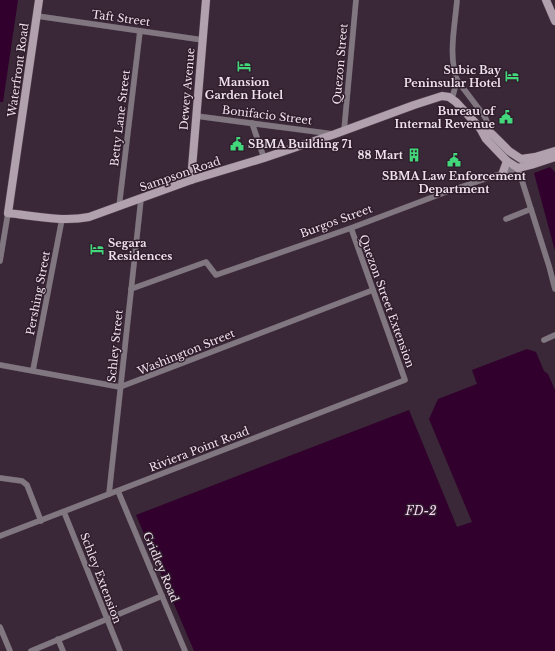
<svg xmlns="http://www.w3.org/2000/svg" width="555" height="651" viewBox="0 0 555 651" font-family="'Libre Baskerville',serif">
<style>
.water{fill:#31002d}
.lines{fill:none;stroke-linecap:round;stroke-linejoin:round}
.minor-casing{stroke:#574554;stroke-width:6}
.secondary-casing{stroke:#574554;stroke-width:9}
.minor{stroke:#817780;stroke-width:5.5}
.secondary{stroke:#b1a0ae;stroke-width:8}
.labels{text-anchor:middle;stroke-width:3;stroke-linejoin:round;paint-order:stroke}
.street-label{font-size:11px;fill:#efe2ed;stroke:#301d2d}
.poi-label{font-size:11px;font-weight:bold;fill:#efe2ed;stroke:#301d2d;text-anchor:end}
.water-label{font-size:12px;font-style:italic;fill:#f9d7f3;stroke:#301d2d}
</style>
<rect width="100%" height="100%" fill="#3a2737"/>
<g class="water">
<path d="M0,0h18l-15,102h-3z"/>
<path d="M550,167l5,5v79l-21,-78z"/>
<path d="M527,349l9,3 8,19 4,3 7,16v261h-361l-58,-136 273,-105 48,117 15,-5 -43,-103 9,-20 39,-15 -5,-14z"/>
</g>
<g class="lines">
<g class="minor-casing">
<g id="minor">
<path d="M457,0c-2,26 -9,55 0,80l28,37 7,17"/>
<path d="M37,16l166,24"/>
<path d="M452,99l5,-19"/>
<path d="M196,116l137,18"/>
<path d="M252,123l12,35"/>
<path d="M344,131l12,-131"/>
<path d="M119,207l21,-176"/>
<path d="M506,219l25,-10"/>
<path d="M0,261l8,-48"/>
<path d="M131,289l75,-27 10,13 135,-47 95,-36 72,-24 31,98 6,23"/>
<path d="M544,340l11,-5"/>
<path d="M0,365l120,22 253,-97"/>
<path d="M33,370l29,-151"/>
<path d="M0,478l22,3 5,4 14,36"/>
<path d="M118,491l67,160"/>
<path d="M109,494l32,-295"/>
<path d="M64,512l56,139"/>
<path d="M0,536l405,-156 -54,-152"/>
<path d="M0,627l10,24"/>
<path d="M58,639l5,12"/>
<path d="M31,651l131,-55"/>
</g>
</g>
<g class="secondary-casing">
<g id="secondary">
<path d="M39,0l-31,213c27,3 54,9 81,4l102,-37 73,-22 71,-24 79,-29 28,-9 7,1 7,5 24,26 6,11 21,22 11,7"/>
<path d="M546,0l9,21"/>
<path d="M480,128l12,6 17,17 12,8 14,-2 20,-6"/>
<path d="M518,168l16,-4 21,-7"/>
<path d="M503,172l4,-11"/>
<path d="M191,180l15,-180"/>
</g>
</g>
<use href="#minor" class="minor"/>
<use href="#secondary" class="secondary"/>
</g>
<defs>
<g id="hotel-bare" transform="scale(1.08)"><path d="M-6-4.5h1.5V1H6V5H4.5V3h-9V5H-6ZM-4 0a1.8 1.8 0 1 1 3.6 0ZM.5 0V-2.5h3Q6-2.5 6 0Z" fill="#43d77b" stroke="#301d2d" stroke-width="2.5" paint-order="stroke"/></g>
<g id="civic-bare" transform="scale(1.08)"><path d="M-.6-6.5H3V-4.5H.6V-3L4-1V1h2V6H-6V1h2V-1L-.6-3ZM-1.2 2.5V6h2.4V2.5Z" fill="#43d77b" stroke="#301d2d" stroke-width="2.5" paint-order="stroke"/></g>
<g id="building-bare" transform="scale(1.08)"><path d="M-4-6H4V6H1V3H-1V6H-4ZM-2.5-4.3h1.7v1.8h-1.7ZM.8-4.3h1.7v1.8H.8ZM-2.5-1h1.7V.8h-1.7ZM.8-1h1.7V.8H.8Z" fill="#43d77b" stroke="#301d2d" stroke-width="2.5" paint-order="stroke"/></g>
</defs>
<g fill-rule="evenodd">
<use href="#hotel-bare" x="244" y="66"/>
<use href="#hotel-bare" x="512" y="76"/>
<use href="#civic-bare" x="506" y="117"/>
<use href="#civic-bare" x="237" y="144"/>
<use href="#building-bare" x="414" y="155"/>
<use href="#civic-bare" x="454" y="160"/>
<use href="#hotel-bare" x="97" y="249"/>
</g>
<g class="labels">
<g class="street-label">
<text transform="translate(121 18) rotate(8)" y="4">Taft Street</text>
<text transform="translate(340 64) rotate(-85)" y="4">Quezon Street</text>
<text transform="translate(18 70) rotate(-82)" y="4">Waterfront Road</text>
<text transform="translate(187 89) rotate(-85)" y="4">Dewey Avenue</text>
<text transform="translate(267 115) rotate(7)" y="4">Bonifacio Street</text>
<text transform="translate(120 118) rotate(-83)" y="4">Betty Lane Street</text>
<text transform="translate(180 174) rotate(-19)" y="4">Sampson Road</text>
<text transform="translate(336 221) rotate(-20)" y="4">Burgos Street</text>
<text transform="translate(38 293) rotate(-79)" y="4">Pershing Street</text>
<text transform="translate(387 301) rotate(70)" y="4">Quezon Street Extension</text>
<text transform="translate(115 346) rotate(-84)" y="4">Schley Street</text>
<text transform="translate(186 352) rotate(-22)" y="4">Washington Street</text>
<text transform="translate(199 449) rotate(-21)" y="4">Riviera Point Road</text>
<text transform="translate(161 567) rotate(67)" y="4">Gridley Road</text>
<text transform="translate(101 578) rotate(69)" y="4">Schley Extension</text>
</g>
<g class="poi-label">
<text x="501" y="74">Subic Bay<tspan x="501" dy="13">Peninsular Hotel</tspan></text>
<text x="244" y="86" text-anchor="middle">Mansion<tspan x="244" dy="13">Garden Hotel</tspan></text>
<text x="495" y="115">Bureau of<tspan x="495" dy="13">Internal Revenue</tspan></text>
<text x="248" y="148" text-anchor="start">SBMA Building 71</text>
<text x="403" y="159">88 Mart</text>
<text x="454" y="180" text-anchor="middle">SBMA Law Enforcement<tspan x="454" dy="13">Department</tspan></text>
<text x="108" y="247" text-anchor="start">Segara<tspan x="108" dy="13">Residences</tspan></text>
</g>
<g class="water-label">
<text x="421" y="515">FD-2</text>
</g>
</g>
</svg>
